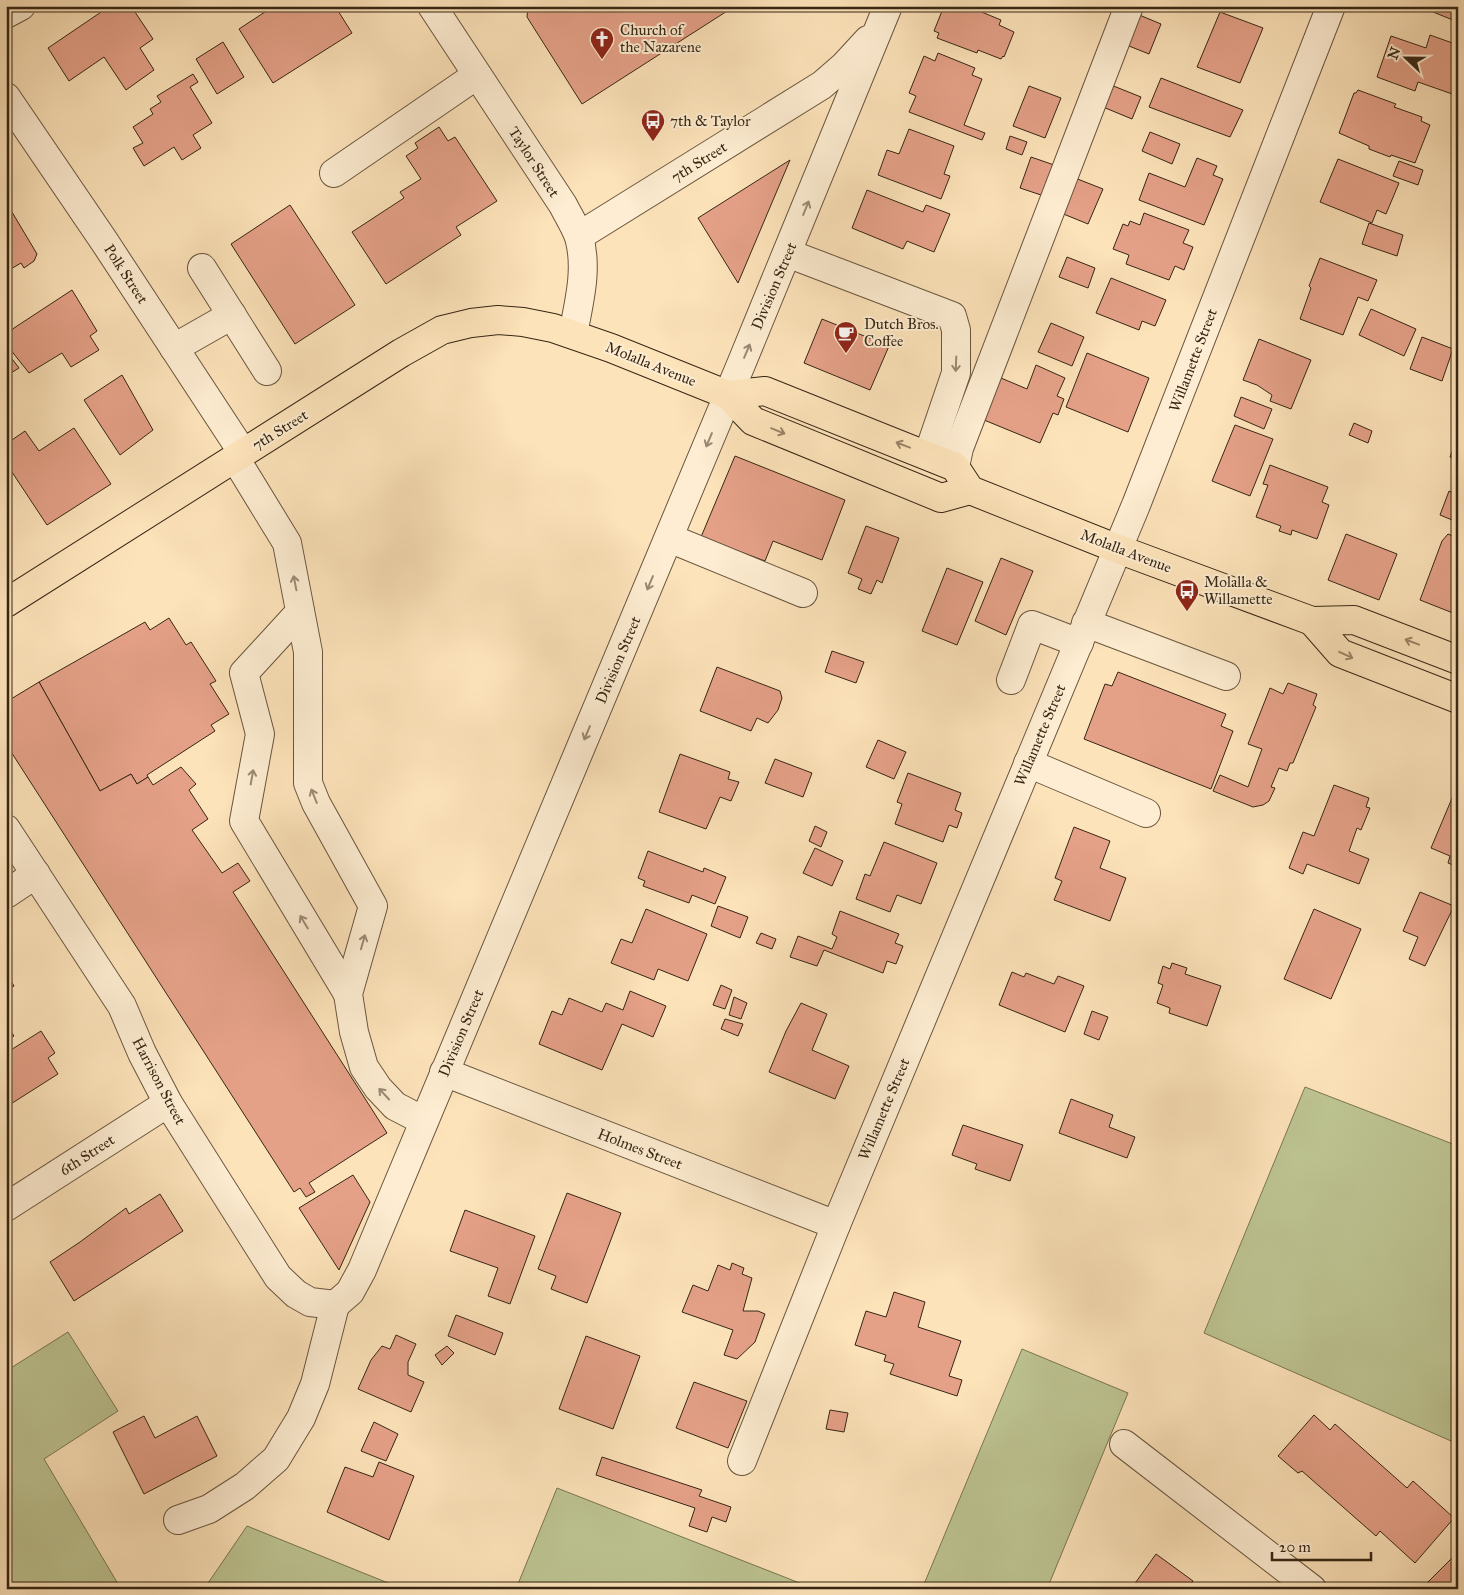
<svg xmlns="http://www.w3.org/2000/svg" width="1464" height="1595" viewBox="0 0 1464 1595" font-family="'IM FELL Great Primer',serif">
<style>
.green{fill:#bdc492;stroke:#7a7553}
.building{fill:#e5a188;stroke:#362614}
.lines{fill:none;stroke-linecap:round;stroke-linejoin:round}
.minor-casing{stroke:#68553e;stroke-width:30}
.major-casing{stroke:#362614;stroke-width:30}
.minor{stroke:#feedd2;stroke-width:28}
.major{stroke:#fde3ba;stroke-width:28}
.oneway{stroke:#9a8a73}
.oneway2{stroke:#9a8467}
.labels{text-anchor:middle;stroke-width:4;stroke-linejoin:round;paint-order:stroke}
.poi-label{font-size:15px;fill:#362614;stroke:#feedd2;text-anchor:start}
.street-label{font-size:15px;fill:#362614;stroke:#feedd2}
</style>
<rect width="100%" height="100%" fill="#fde3ba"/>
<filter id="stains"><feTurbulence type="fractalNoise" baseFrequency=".004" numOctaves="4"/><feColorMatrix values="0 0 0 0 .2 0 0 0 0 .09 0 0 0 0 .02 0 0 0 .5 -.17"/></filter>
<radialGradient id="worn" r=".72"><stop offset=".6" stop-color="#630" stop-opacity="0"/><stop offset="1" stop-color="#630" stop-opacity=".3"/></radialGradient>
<g class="green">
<path d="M1305,1087l153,59v298l-254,-111z"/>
<path d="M68,1332l50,79 -74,48 77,130h-115v-218z"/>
<path d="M1022,1349l106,44 -81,196h-125z"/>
<path d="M557,1488l258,101h-299z"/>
<path d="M247,1526l156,63h-199z"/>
</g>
<g class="building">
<path d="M110,6h21l22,33 -13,9 14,22 -28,20 -22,-33 -35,24 -21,-33z"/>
<path d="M274,6h61l17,27 -79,50 -34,-54z"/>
<path d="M528,6h207l-153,98 -55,-87z"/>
<path d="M944,6h23l34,14 -2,5 15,7 -10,25 -1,-1 -2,3 -23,-9 -1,3 -40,-15 2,-5 -5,-2z"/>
<path d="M1418,6h40v16z"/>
<path d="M1220,12l43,16 -23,55 -43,-16z"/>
<path d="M1137,14l24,10 -12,30 -25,-10z"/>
<path d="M1430,35l28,10v51l-40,-14 -3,9 -38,-14 14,-41 35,12z"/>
<path d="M223,42l21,35 -27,17 -21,-35z"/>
<path d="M938,53l37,15 -3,7 10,4 -18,46 21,8 -3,7 -73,-28 7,-16 -7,-3 15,-37 11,5z"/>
<path d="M193,74l5,8 -8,5 22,36 -19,12 8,13 -19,12 -8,-13 -30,19 -11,-18 10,-5 -10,-16 20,-13 -3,-5 11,-7 -4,-6z"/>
<path d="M1161,78l82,32 -13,27 -81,-30z"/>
<path d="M1111,85l30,12 -9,22 -29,-12z"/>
<path d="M1029,86l32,12 -16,40 -32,-12z"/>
<path d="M1358,90l38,14 -2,3 28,10 -1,4 9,4 -15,38 -24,-8 -1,2 -21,-8v-3l-30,-13 15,-40h2z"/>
<path d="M439,127l9,14 7,-4 42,64 -41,26 5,8 -75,49 -34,-52 52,-34 -4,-6 21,-13 -15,-23 12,-8 -3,-5z"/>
<path d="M909,129l45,17 -10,28 6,2 -9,23 -63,-24 9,-25 12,4z"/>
<path d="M1150,132l30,12 -8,20 -30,-13z"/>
<path d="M1010,136l17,6 -5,13 -16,-6z"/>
<path d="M1031,157l26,9 -10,31 -27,-9z"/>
<path d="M1197,158l20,8 -4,9 10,4 -19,46 -65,-25 10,-27 36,14z"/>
<path d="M1338,159l61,24 -13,31 -9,-4 -5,13 -52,-21z"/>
<path d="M790,160l-52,123 -40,-65z"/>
<path d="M1399,161l24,9 -5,15 -25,-9z"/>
<path d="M1075,178l28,11 -15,35 -27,-11z"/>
<path d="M867,190l56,22 3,-7 24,9 -16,38 -27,-11 -4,8 -51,-21z"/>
<path d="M6,202l31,52 -3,7 -10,7 -3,-5 -12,7 -3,-4z"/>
<path d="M290,205l65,100 -60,39 -64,-100z"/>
<path d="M1144,213l45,17 -6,13 10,4 -9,23 -9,-4 -6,14 -43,-16 3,-9 -16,-6 10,-25 5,2 2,-5 10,4z"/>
<path d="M1369,223l34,12 -6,21 -35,-12z"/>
<path d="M1067,257l28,11 -7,20 -29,-11z"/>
<path d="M1320,258l57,22 -9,21 -10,-4 -15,38 -43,-16 11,-31 -2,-2z"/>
<path d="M1111,278l55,22 -11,26 -13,-5 -3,9 -43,-17z"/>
<path d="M72,290l25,41 -7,5 9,14 -28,17 -9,-14 -33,20 -23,-29v-9l8,-7z"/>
<path d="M1371,309l45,20 -12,27 -45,-21z"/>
<path d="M822,319l67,27 -19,44 -66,-27z"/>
<path d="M1051,323l33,14 -12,29 -34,-14z"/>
<path d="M1422,337l31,12 -11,32 -32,-12z"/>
<path d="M1259,339l52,21 -20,49 -21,-8 2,-6 -15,-10 -14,-5z"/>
<path d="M6,351l13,17 -13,8z"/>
<path d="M1087,353l62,25 -21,54 -62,-25z"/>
<path d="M1036,365l29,13 -8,18 7,3 -6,16 -5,-2 -13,30 -56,-23 17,-42 26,11z"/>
<path d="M122,375l31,55 -33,25 -36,-55z"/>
<path d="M1241,397l31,12 -8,20 -30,-13z"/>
<path d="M6,400l6,8 -6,3z"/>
<path d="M1354,423l18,8 -4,12 -19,-8z"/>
<path d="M1235,425l38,14 -23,57 -38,-15z"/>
<path d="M74,428l37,56 -64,41 -41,-62v-19l19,-13 14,20z"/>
<path d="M1458,436v24l-8,-3z"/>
<path d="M735,456l110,44 -23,60 -49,-19 -8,20 -64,-24z"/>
<path d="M1270,465l58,22 -6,15 7,3 -12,34 -25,-9 -1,5 -12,-4 2,-5 -25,-9 12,-32 -5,-1z"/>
<path d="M1449,491l9,4 -1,27 -17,-7z"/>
<path d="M866,526l33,12 -17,45 -5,-3 -6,14 -13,-5 4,-10 -14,-6z"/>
<path d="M1346,534l51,20 -18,46 -51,-20z"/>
<path d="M1448,534l10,4v77l-38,-15 22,-59z"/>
<path d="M1001,558l32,13 -27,64 -31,-14z"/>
<path d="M947,568l36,14 -26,63 -35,-14z"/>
<path d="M169,618l17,27 5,-3 25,39 -6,3 19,30 -18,11 4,6 -68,44 1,2 -11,7 -6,-10 -31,17 -61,-109 106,-60 5,8z"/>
<path d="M832,651l32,11 -8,21 -31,-11z"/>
<path d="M717,667l63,24 2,7 -4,12 -10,13 -11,-5 -6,13 -51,-20z"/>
<path d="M1118,672l108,42 -5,12 12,5 -22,58 -127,-50 21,-55 7,2z"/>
<path d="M39,682l61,109 31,-17 6,10 11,-7 5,8 28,-18 15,17 -7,6 19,29 -16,11 30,43 16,-10 12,18 -17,11 154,241 -78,50 6,9 -9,5 -6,-9 -6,4 -288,-448v-42z"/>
<path d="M1288,683l29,11 -4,11 3,2 -23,56h-3l-3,8 -8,-3 -8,19 4,1 -6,13 -6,4 -10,2 -40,-16 7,-16 28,12 14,-38 -14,-5 22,-56 13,6z"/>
<path d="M878,740l28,12 -12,27 -28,-12z"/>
<path d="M680,754l50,18 -2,7 11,3 -8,19 -11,-4 -14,32 -47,-17z"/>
<path d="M775,759l37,14 -9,24 -38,-14z"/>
<path d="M908,773l53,20 -6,17 7,3 -5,15 -8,-3 -6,17 -48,-18 7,-20 -5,-2z"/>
<path d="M1458,784v83l-10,-4 2,-7 -19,-8z"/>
<path d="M1334,785l35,13 -3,9 4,1 -9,22 -4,-2 -8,23 20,8 -10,25 -52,-20 -4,10 -14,-6 14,-36 11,4z"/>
<path d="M815,826l12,6 -6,15 -12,-6z"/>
<path d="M1074,827l36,14 -10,27 26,10 -16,43 -56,-21 8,-19 -7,-3z"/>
<path d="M884,842l53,21 -16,41 -24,-9 -7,17 -34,-13 9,-25 5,2z"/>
<path d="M815,848l28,13 -11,25 -29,-13z"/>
<path d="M648,851l55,21 1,-4 22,9 -11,27 -23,-9 -3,8 -46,-17 2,-5 -7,-3z"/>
<path d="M1420,892l34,14 -29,60 -16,-7 9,-22 -15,-6z"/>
<path d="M718,906l30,11 -8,21 -29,-12z"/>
<path d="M646,909l61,25 -19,47 -30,-12 -4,11 -43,-17 10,-24 11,4z"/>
<path d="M1314,909l47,20 -30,70 -47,-20z"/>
<path d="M840,911l59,23 -4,9 8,3 -7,18 -9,-3 -4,12 -59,-23 -7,16 -27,-9 8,-21 34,13 5,-12 -5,-3z"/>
<path d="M761,933l15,6 -4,10 -16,-6z"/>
<path d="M1172,963l15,5 -2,6 36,12 -14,40 -38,-13 1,-5 -13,-5 6,-18 -5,-2 5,-17 7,3z"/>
<path d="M1012,972l12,5 2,-4 28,11 4,-8 26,10 -19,46 -66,-27z"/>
<path d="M6,973l8,13 -8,5z"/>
<path d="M721,985l11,5 -7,19 -12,-4z"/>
<path d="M630,991l36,15 -13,31 -31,-13 -20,46 -63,-26 13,-33 10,4 7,-17 33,14 4,-9 17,7z"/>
<path d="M734,997l13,6 -6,16 -12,-4z"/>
<path d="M801,1003l26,11 -15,36 37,16 -14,33 -66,-27 17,-41z"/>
<path d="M1092,1011l16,6 -9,23 -15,-6z"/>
<path d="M725,1019l18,5 -5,12 -17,-7z"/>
<path d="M6,1024l8,12 -8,4z"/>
<path d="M41,1031l14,22 -7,5 10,16 -52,33v-54z"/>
<path d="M1071,1099l42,16 -4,12 26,10 -8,21 -68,-25z"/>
<path d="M963,1125l60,20 -13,36 -35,-12 2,-5 -25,-9z"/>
<path d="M353,1175l17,27 -31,68 -40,-62z"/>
<path d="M567,1193l54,20 -34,90 -36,-14 5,-13 -18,-7z"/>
<path d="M160,1194l23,37 -109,70 -24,-39 30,-20 46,-34 3,6z"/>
<path d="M465,1210l70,26 -25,68 -22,-8 10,-28 -48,-17z"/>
<path d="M732,1263l12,5 -2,6 10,4 -9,33h15l7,3 -10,28 -18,17 -13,-4 9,-25 -51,-18 11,-27 15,6 10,-26 12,5z"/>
<path d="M894,1292l31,10 -7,25 43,14 -12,35 13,4 -5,16 -67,-22 4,-10 -10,-3 2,-6 -31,-10 11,-34 20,6z"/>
<path d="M456,1315l47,18 -8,22 -47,-19z"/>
<path d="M396,1335l20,9 -8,18v13l16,7 -13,30 -53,-23 13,-29 11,-14 8,3z"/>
<path d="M586,1336l54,20 -27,73 -54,-20z"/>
<path d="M447,1346l7,7 -12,12 -7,-10z"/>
<path d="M694,1382l53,19 -19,47 -52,-20z"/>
<path d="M830,1410l18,3 -4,19 -18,-3z"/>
<path d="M1314,1415l16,15 5,-6 72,64 6,-7 41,37 -39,45 -35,-32 -4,5 -74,-65 -4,2 -20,-17z"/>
<path d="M144,1416l11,22 42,-22 20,40 -73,38 -31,-62z"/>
<path d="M374,1422l24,12 -12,27 -25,-10z"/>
<path d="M602,1457l100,33 -3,6 32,11 -5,15 -14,-5 -5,15 -18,-6 6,-18 -99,-33z"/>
<path d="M379,1462l35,14 -25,64 -62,-28 18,-45 28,10z"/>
<path d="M1458,1552v37h-33l-2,-2z"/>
<path d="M1156,1554l37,27 -6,8h-56z"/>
</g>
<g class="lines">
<g class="minor-casing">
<g id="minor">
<path d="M432,6l131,199c5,10 12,21 16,32 9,32 0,65 -6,97"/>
<path d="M6,14l15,-8"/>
<path d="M6,97l98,144 139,212"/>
<path d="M334,173l143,-98"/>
<path d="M579,236l243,-151 23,-20 23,-25"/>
<path d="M787,253l165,63 4,14v43l-28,82"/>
<path d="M202,268l65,103"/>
<path d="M174,348l58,-33"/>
<path d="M235,458l52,85 21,109v131l8,20 57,103 -25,88 6,38 10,35 14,21 17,18 29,15"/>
<path d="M955,467l4,-19 170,-442"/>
<path d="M669,538l134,55"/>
<path d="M300,612l-56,61 16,61 -16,87 104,173"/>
<path d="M1086,623l140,53"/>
<path d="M1011,680l21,-55 47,18"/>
<path d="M1028,763l118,50"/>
<path d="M6,829l116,177 20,47 26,50 110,174 18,17 14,8 25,3"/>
<path d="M6,894l30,-20"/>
<path d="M444,1072l392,153"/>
<path d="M6,1207l162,-104"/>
<path d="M335,1305l15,-13 12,-22 380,-908 146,-356"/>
<path d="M1124,1444l188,145"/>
<path d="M742,1461l94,-236 300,-720 195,-499"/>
<path d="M178,1520l31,-11 36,-23 31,-27 25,-41 14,-34 20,-79"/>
</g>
</g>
<g class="major-casing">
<g id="major">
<path d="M728,395l37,-4 190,76 15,23 148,59 194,72 42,-1 104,40"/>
<path d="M6,603l395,-250 41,-23 29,-7 27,-3 25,2 30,6 58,20 117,47 25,26 188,77 29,-8"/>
<path d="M1312,621l28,32 118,46"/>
</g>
</g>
<use href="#minor" class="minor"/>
<use href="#major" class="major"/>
</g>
<defs><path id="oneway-shaft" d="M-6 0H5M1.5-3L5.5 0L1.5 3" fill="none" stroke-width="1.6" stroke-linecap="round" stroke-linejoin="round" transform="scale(1.25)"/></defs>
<g class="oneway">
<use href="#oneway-shaft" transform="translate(806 208) rotate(-68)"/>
<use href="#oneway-shaft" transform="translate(747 351) rotate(-67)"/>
<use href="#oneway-shaft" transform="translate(956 364) rotate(92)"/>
<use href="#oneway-shaft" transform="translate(709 440) rotate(113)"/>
<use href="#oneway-shaft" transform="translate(295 583) rotate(-101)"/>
<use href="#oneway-shaft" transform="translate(650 583) rotate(113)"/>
<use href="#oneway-shaft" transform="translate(587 733) rotate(113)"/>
<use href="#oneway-shaft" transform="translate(252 777) rotate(-80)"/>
<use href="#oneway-shaft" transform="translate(314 796) rotate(-112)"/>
<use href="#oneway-shaft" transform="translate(304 922) rotate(-121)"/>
<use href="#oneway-shaft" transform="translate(363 942) rotate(-74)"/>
<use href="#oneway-shaft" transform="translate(384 1094) rotate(-133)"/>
</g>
<g class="oneway2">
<use href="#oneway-shaft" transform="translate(778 431) rotate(22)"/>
<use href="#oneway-shaft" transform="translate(903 445) rotate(-159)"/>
<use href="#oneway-shaft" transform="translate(1412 642) rotate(-159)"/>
<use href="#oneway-shaft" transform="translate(1346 655) rotate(25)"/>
</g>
<defs>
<g id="church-pin" transform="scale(1.25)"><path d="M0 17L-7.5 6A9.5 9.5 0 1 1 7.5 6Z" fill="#8f2418" stroke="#feedd2"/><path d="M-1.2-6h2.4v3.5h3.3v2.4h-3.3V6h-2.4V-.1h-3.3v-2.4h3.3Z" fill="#fff"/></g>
<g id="bus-pin" transform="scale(1.25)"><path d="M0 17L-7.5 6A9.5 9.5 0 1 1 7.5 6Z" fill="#8f2418" stroke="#feedd2"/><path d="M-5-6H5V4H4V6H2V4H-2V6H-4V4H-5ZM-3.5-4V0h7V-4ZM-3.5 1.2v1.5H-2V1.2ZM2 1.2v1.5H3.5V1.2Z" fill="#fff"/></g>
<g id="cafe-pin" transform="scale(1.25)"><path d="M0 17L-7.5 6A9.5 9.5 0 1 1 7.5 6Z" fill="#8f2418" stroke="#feedd2"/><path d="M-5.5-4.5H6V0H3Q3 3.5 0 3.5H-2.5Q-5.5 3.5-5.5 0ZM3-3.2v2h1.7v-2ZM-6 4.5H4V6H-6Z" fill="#fff"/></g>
</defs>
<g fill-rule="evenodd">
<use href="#church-pin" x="602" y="39"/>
<use href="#bus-pin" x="653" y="121"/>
<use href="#cafe-pin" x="846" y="333"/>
<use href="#bus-pin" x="1187" y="591"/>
</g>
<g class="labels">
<g class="poi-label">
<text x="620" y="35">Church of<tspan x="620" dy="17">the Nazarene</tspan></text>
<text x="670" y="126">7th &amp; Taylor</text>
<text x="864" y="329">Dutch Bros.<tspan x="864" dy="17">Coffee</tspan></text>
<text x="1204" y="587">Molalla &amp;<tspan x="1204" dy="17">Willamette</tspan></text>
</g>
<g class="street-label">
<text transform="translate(534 162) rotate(57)" y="5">Taylor Street</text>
<text transform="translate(699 162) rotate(-32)" y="5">7th Street</text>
<text transform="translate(126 274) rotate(57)" y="5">Polk Street</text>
<text transform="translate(774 286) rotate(-67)" y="5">Division Street</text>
<text transform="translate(1193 360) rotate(-69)" y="5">Willamette Street</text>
<text transform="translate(651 364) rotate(22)" y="5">Molalla Avenue</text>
<text transform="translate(280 430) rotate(-32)" y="5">7th Street</text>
<text transform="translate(1126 551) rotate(21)" y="5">Molalla Avenue</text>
<text transform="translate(618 660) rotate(-67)" y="5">Division Street</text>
<text transform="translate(1040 735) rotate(-67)" y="5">Willamette Street</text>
<text transform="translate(461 1033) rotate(-67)" y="5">Division Street</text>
<text transform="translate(159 1081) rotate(62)" y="5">Harrison Street</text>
<text transform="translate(884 1109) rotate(-67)" y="5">Willamette Street</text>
<text transform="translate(640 1149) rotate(21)" y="5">Holmes Street</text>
<text transform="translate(87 1155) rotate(-33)" y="5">6th Street</text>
</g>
</g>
<rect width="1464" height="1595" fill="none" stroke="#fde3ba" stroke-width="25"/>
<rect x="8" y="8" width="1449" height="1580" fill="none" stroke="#362614" stroke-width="2.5"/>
<rect x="12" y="12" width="1439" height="1570" fill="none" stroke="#362614"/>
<g transform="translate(1406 58) rotate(292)" stroke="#feedd2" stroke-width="4" paint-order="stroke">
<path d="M0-4L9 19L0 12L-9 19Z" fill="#362614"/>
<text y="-8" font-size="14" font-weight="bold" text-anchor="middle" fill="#362614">N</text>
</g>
<path d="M1272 1552v8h99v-8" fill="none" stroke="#362614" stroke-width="2.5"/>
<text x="1279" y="1552" font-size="15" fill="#362614" stroke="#feedd2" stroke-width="4" paint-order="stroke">20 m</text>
<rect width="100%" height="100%" filter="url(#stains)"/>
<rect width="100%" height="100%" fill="url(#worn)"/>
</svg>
